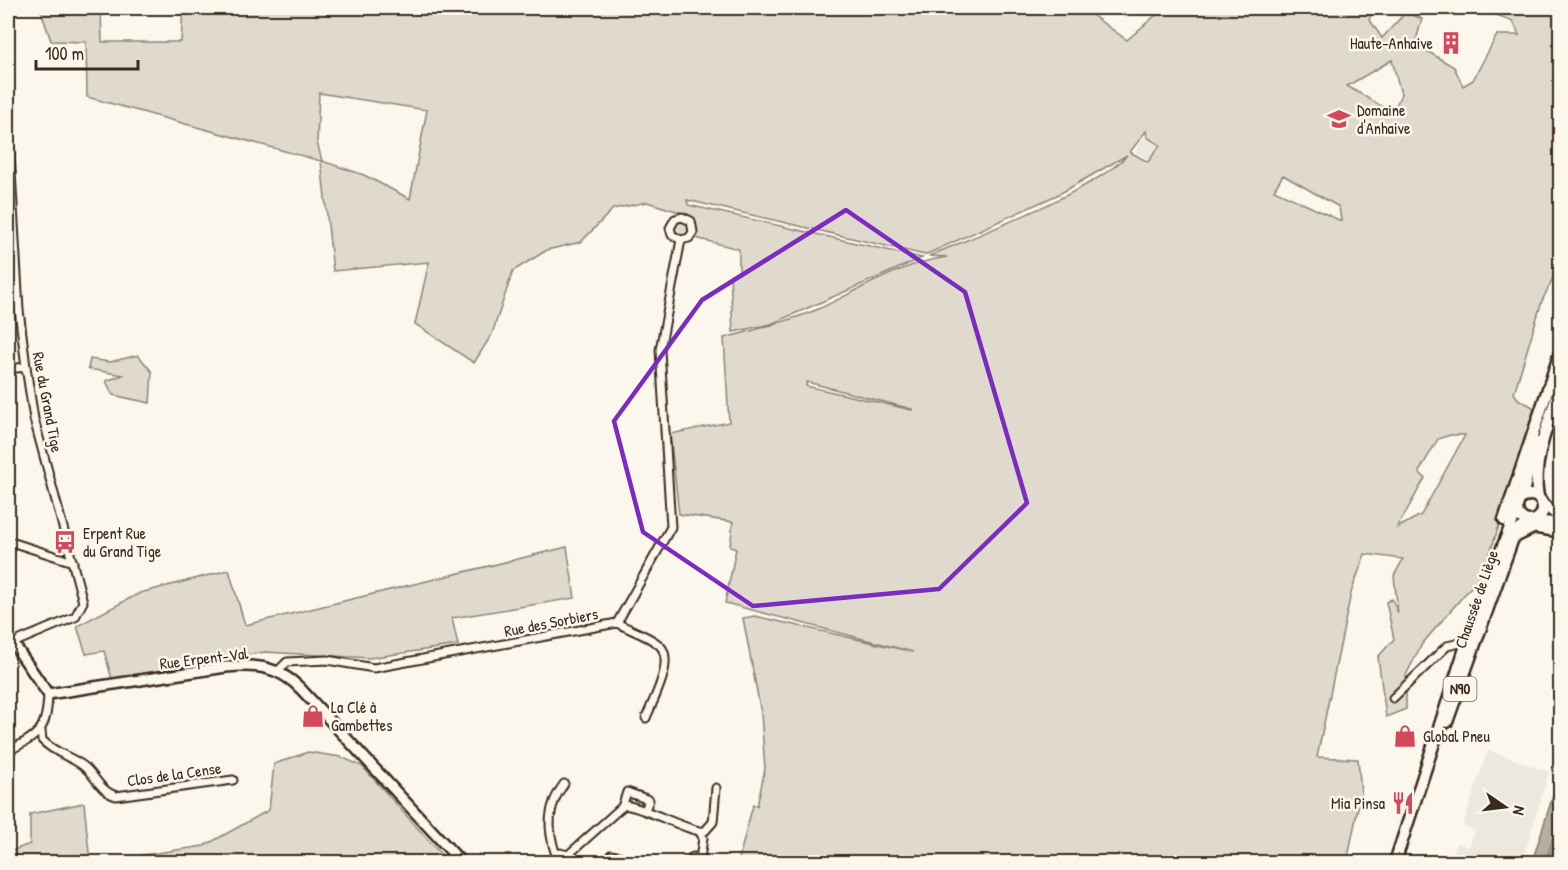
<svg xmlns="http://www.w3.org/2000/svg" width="1568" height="870" viewBox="0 0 1568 870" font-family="'Patrick Hand',sans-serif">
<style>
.built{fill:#ede8dd}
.green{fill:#dfd9ce;stroke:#8d8276;stroke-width:1.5;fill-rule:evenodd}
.water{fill:#b6aea2;stroke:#85796d;stroke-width:1.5}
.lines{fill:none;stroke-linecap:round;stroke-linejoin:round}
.street-casing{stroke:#3b2a1e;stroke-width:11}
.secondary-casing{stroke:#3b2a1e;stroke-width:14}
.primary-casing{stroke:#3b2a1e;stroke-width:15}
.street{stroke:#fbf7ec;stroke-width:7}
.secondary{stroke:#fbf7ec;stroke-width:9}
.primary{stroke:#fbf7ec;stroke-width:10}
.marked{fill:none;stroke:#7b2cbf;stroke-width:4.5;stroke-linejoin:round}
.labels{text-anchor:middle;stroke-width:5;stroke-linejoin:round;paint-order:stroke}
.shield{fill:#fbf7ec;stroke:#75685c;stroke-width:1.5}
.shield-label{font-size:15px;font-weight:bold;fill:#3b2a1e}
.poi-label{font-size:16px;fill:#3b2a1e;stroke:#fbf7ec;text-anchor:start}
.street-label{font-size:16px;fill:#3b2a1e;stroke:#fbf7ec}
</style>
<rect width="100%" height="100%" fill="#fbf7ec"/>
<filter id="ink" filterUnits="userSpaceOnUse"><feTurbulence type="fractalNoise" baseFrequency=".0167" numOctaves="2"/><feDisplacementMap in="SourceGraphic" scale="12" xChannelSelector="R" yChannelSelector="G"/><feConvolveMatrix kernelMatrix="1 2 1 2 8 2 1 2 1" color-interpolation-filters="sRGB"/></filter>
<g filter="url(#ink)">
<g class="built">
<path d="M1147,137l11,7 -10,16 -13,-8 8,-14z"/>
<path d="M1488,750l61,22 -26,86 -2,4h-72l8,-19 12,4 6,-16 -12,-6z"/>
</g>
<g class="green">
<path d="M40,8h61l1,34h79l2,-34h899l45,32 37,-32h211l-6,11 13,19 24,-26 16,7 -7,25 39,23 9,19 10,-6 24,-45h22l-6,-14 -35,-13h79l3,5v250l-18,38 -28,92 4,6 15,8 3,10 -53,156 -61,71 -16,31v34l-20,8 -8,-60 16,-18 -8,-37 6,-3 6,14 -4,-37 9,-17 -38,-5 -14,39 -34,164 41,2 3,34 -14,69h-609l15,-57 4,1 8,-37 -4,-56 -18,-95 12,-2 158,36 -188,-49 11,-54 -6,-2 3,-25 -54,-8 -9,-80 59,-12 -5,-84c31,-8 62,-16 92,-28 42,-19 85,-47 131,-53l-18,-1c44,-19 171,-68 198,-101l-68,39 -134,61 -238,-55 1,5 234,53 -151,66 -38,8 -3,-57 9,-2v-24l-44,-11 1,-15 -7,-8 -42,-13 -34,7 -32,33 -34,8 -34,21 -21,63 -18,29 -59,-39 14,-62 -96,9 -12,-110 -234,-64 -1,-55 -35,-1zM1392,60l9,34 -8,19 -46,-27zM319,93l108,17 -17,89 -46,-24 -42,-14 -5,-19zM1146,131l1,6 13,8 -12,17 -18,-10zM1283,175l56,32 2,14 -67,-31zM807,382l105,27v1l-106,-24zM1450,435h15l-44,80 -24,13 28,-50 -6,-6 19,-33z"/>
<circle cx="682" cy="228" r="8"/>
<path d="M138,355l14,17 -2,31 -37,-8 -7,-14 17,-6 -35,-6 2,-10 20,3z"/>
<path d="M567,547l8,51 -123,20 6,27 -89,13 -104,-6 -153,27 -8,-28 -18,3 -9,-28 63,-33 89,-23 16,55z"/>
<path d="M308,752l33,5 21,9 86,96h-353l109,-16 65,-36 5,-46z"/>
<path d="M84,803l6,59h-82v-10l22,-8v-30z"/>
</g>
<path class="water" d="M1560,773v41l-14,47h2l12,-39v40h-28z"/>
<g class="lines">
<g class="street-casing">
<g id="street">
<path d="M8,24v3"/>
<path d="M8,119l11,191 7,57 8,52 49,183 -8,15 -62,26"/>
<path d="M8,369l18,-2"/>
<path d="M8,541l65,21"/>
<path d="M617,623c13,7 30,12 41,21 19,14 -5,56 -12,74"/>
<path d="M278,671l9,-9 40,-2 47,8 243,-45 54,-96 -11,-177 21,-110 8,-2 4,-6 -2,-11 -9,-4 -7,2 -5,9 2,7 9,5"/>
<path d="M1393,698l54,-52 13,-3 5,3"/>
<path d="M41,731l1,9c11,12 27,16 40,25 14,10 17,26 34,31l117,-16"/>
<path d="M8,751c31,-16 39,-20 40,-57"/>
<path d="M622,807l5,-15 22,8 -4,10"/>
<path d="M556,855c-9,-26 -9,-49 8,-71"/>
<path d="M568,855l56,-50c21,2 69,29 81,26l8,-9 3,-34"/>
<path d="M700,859l3,-21 -3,-6"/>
<path d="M554,862v-4l6,-5 8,2 2,7"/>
<path d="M609,862l2,-7 11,2 -1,5"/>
<path d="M684,862l9,-5 8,3"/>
</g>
</g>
<g class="secondary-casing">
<g id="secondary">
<path d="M1542,503l18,15"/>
<path d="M1532,521l17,1 11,4"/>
<path d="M1516,537l18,-9 26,4"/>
<path d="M8,640l5,3 35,51 178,-27c30,-3 52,-1 74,21l161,174"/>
</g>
</g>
<g class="primary-casing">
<g id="primary">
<circle cx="1530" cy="508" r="13"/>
<path d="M1522,497l13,-55"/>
<path d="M1538,497c-7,-36 12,-77 22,-110"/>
<path d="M1504,520l56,-167"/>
<path d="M1447,722l65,-181 4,-8 13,-12"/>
<path d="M1395,862l77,-235 45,-118"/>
</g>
</g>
<use href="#street" class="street"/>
<use href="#secondary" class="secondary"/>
<use href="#primary" class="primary"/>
</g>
</g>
<path class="marked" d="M846,210l119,82 62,211 -88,86 -186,17 -110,-74 -29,-111 88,-121z"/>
<defs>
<g id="building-bare" transform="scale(1.8)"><path d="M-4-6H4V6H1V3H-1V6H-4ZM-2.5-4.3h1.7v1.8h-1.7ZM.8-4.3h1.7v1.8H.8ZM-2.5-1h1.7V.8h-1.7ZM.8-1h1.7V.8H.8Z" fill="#d1495b" stroke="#fbf7ec" stroke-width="2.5" paint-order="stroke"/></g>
<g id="school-bare" transform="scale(1.8)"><path d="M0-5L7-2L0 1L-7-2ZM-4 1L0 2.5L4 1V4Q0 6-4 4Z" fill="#d1495b" stroke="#fbf7ec" stroke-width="2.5" paint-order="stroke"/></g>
<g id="bus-bare" transform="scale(1.8)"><path d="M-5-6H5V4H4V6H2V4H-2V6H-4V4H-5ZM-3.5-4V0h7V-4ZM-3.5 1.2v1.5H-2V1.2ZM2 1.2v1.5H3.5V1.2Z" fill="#d1495b" stroke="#fbf7ec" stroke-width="2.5" paint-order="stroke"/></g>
<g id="shop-bare" transform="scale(1.8)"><path d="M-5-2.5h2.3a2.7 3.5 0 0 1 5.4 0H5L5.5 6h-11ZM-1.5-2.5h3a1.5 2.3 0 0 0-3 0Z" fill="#d1495b" stroke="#fbf7ec" stroke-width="2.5" paint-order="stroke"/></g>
<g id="restaurant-bare" transform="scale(1.8)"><path d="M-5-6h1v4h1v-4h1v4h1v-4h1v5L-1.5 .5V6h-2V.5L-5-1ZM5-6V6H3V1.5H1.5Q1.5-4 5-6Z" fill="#d1495b" stroke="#fbf7ec" stroke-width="2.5" paint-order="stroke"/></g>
</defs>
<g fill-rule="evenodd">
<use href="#building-bare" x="1451" y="43"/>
<use href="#school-bare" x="1339" y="119"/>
<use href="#bus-bare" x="65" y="542"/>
<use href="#shop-bare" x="313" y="716"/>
<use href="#shop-bare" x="1405" y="736"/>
<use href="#restaurant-bare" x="1403" y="803"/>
</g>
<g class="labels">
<rect class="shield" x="1443.5" y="677" width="33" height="24" rx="4.5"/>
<g class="shield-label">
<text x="1460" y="694">N90</text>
</g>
<g class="poi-label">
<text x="1433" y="49" text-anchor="end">Haute-Anhaive</text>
<text x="1357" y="116">Domaine<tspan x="1357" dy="18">d'Anhaive</tspan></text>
<text x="83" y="539">Erpent Rue<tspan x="83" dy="18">du Grand Tige</tspan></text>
<text x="331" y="713">La Clé à<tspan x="331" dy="18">Gambettes</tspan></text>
<text x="1423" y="742">Global Pneu</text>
<text x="1385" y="809" text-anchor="end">Mia Pinsa</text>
</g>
<g class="street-label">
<text transform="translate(48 402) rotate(79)" y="6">Rue du Grand Tige</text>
<text transform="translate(1476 599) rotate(-71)" y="6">Chaussée de Liège</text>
<text transform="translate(551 622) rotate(-11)" y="6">Rue des Sorbiers</text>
<text transform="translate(204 658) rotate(-7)" y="6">Rue Erpent-Val</text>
<text transform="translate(174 774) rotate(-8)" y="6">Clos de la Cense</text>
</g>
</g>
<rect width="1568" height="870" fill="none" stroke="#fbf7ec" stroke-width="30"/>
<rect x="15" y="15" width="1538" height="840" fill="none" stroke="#3b2a1e" stroke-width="2" filter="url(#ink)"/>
<g transform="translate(1505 807) rotate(104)" stroke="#fbf7ec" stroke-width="4.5" paint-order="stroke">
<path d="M0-4.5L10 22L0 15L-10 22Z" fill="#3b2a1e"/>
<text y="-9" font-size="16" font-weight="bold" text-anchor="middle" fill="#3b2a1e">N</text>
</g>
<path d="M36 60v9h102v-9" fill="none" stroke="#3b2a1e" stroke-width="3"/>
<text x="45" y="60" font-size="18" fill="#3b2a1e" stroke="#fbf7ec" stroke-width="4.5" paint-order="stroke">100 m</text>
</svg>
